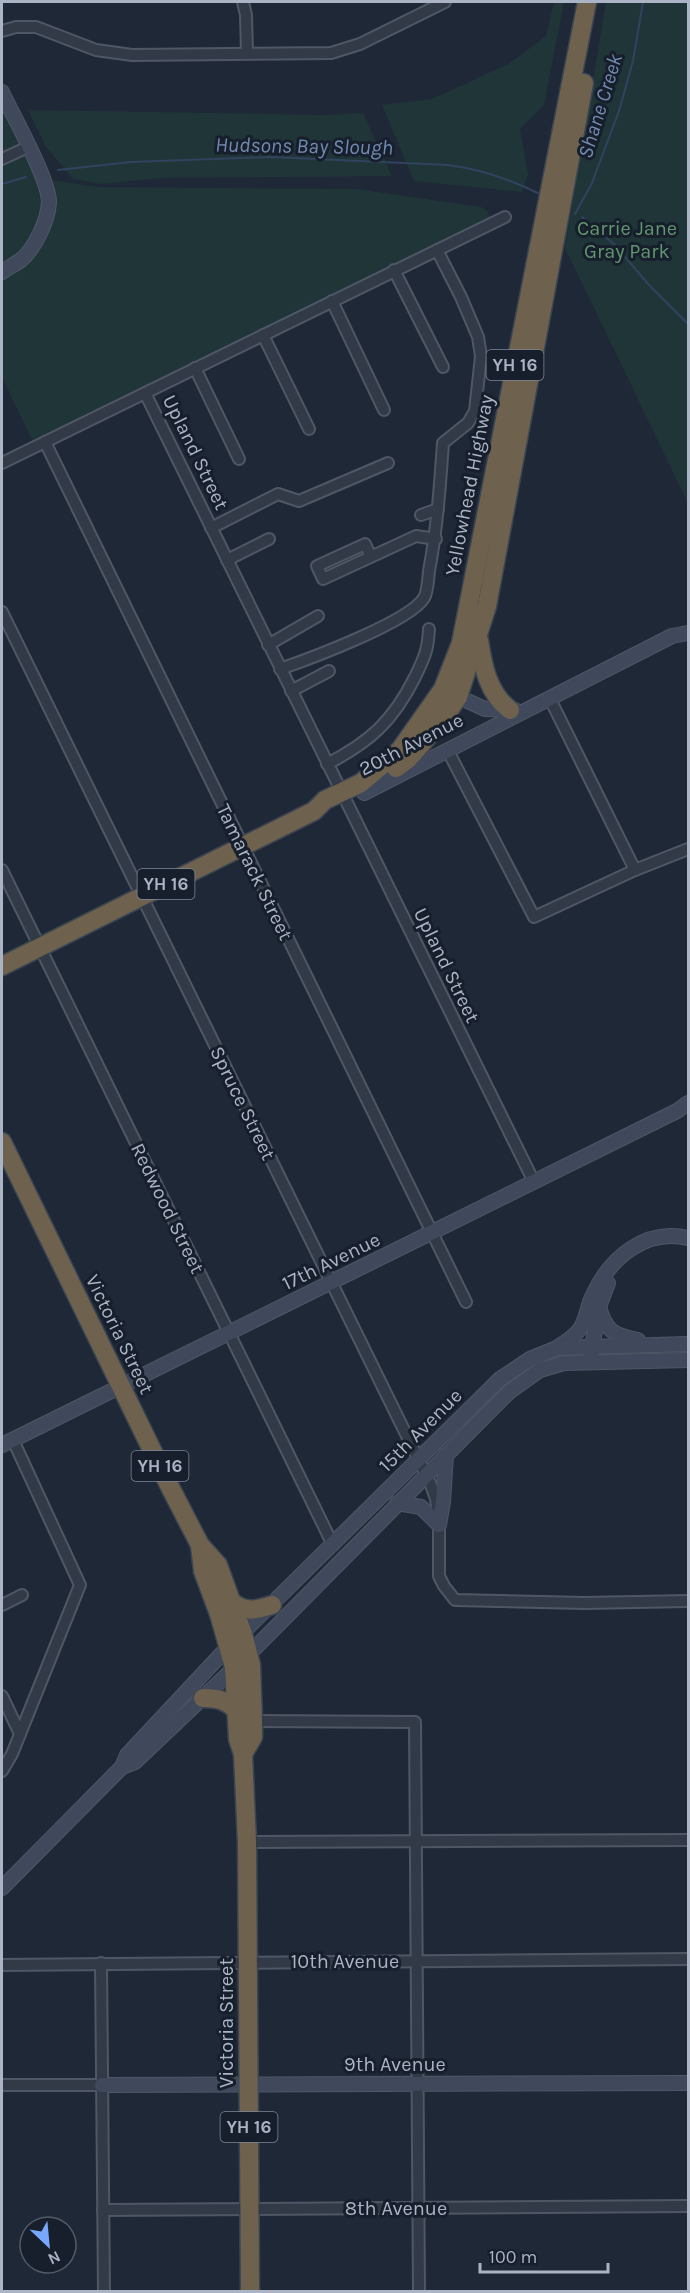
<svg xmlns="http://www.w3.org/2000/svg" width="690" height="2293" viewBox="0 0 690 2293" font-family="Karla,sans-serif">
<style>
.green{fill:#203538}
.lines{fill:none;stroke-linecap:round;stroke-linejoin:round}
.stream{stroke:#30435f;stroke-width:2}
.street-casing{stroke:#4f5766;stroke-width:14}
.secondary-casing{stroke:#4f5766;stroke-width:16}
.highway-casing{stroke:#3c4452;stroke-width:21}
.street{stroke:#323a47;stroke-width:10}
.secondary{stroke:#3f495b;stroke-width:14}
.highway{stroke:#6e624e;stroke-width:18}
.labels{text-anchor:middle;stroke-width:6;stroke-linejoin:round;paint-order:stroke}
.shield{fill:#171f2c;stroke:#7f8797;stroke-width:1.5}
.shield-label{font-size:18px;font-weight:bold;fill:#abb4c5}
.park-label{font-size:20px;fill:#62966f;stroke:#171f2c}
.street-label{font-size:20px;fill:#abb4c5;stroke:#171f2c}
.water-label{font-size:21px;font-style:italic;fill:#728aaf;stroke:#171f2c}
</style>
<rect width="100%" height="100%" fill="#1e2837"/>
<g class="green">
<path d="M554,2h10l-20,103 -24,24 8,46 -6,17 -108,-11 -32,-76 50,-6 78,-36 36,-27z"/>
<path d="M606,2h82v501l-123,-255z"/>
<path d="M2,91l37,87 58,9 260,2 124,18 6,3 5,11 -350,176 -110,43 -30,-63z"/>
<path d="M28,110l299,5 36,-2 29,63 -230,2 -61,6 -28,-5 -27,-32z"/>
</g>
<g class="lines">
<g class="stream">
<path d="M58,170l73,-8 141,-5 176,8c33,4 64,15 94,30"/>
<path d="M2,184l24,-7"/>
<path d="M575,214l17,-31 27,-72 14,-50 10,-59"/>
<path d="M582,217l33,28 34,40 39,39"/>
</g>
<g class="street-casing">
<g id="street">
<path d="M243,2l3,13 1,38"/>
<path d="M2,31l14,-4h20l60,23 36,5 199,-2 29,-9 85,-42"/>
<path d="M2,159l26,-12"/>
<path d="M394,270l49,97"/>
<path d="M332,301l52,109"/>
<path d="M263,335l46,94"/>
<path d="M195,368l44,91"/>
<path d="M145,393l389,789"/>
<path d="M45,442l421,860"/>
<path d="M2,463l503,-246"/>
<path d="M421,515l17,-6"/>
<path d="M211,528l67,-34 21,7 89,-38"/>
<path d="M371,557l-6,-13 -48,22 6,13 93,-43 20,3"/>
<path d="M227,560l42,-21"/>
<path d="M2,612l429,873 5,14 3,26v51l5,10 11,14 130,3 103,-2"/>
<path d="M268,645l50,-29"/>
<path d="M280,669c29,-10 129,-47 144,-71 4,-7 4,-19 5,-27 8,-42 11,-85 14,-128l25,-20 7,-12 6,-55 -3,-19 -17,-40 -24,-47"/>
<path d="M291,691l38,-20"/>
<path d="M550,699l85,171"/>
<path d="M448,751l86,166 101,-47 53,-21"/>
<path d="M327,764c43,-22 66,-43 88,-87 9,-19 13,-26 14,-48"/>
<path d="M2,870l331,675"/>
<path d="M2,1605l20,-10"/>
<path d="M2,1696l18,38"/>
<path d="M253,1721l162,1 4,570"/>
<path d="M2,1771l10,-17 68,-169 -67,-145"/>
<path d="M247,1842l441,-2"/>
<path d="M101,1963l3,329"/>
<path d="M2,1965l686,-6"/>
<path d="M2,2085h100"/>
<path d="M103,2210l585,-4"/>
</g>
</g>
<g class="secondary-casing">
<g id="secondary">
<path d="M2,92c11,24 47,87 47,110 -1,19 -14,46 -28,58 -6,4 -13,8 -19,12"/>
<path d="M450,693l35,16 30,1"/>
<path d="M364,793l308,-157 16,-3"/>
<path d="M599,1307c7,25 15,28 39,33"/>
<path d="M558,1347c8,-5 16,-10 22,-18 7,-10 7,-23 13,-34 17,-37 52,-67 95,-57"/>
<path d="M591,1354l8,-47 9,-24"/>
<path d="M2,1445l675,-334 11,-8"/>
<path d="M397,1503l24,4 18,18"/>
<path d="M439,1525l4,-23 3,-47"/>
<path d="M122,1767l13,-5 114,-108 260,-262 31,-22 24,-7 124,-3"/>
<path d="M2,1888l120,-121 5,-12 101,-108 272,-268 30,-20 27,-11 131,-4"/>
<path d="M102,2085l586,-2"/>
</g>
</g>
<g class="highway-casing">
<g id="highway">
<path d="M479,640c4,27 9,53 31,70"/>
<path d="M396,768l12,-9 33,-37 17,-25 29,-91 97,-523"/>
<path d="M2,966l312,-155 11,-11 36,-17 39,-33 43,-61 18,-46 126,-641"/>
<path d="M2,1142l169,347 29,56 18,20 25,69 8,31 2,56v16l-10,17"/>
<path d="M200,1545l3,26 16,43 15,53 4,72 5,15 4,88 3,450"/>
<path d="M232,1602c12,11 25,8 40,3"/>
<path d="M203,1698c14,0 23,2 33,12"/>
</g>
</g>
<use href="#street" class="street"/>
<use href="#secondary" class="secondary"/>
<use href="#highway" class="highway"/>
</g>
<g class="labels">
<g class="shield">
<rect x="486.5" y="350" width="57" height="30" rx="4.5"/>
<rect x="137.5" y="869" width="57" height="30" rx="4.5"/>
<rect x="131.5" y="1451" width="57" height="30" rx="4.5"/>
<rect x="220.5" y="2112" width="57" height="30" rx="4.5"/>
</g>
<g class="shield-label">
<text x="515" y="371">YH 16</text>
<text x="166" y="890">YH 16</text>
<text x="160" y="1472">YH 16</text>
<text x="249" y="2133">YH 16</text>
</g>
<g class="park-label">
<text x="627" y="235">Carrie Jane<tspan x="627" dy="23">Gray Park</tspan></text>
</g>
<g class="street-label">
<text transform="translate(196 452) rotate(64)" y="7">Upland Street</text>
<text transform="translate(469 485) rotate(-79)" y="7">Yellowhead Highway</text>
<text transform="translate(411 744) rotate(-27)" y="7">20th Avenue</text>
<text transform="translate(255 872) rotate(64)" y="7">Tamarack Street</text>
<text transform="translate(447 965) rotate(64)" y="7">Upland Street</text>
<text transform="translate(243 1103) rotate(64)" y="7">Spruce Street</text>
<text transform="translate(168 1208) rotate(64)" y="7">Redwood Street</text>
<text transform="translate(331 1261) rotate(-26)" y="7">17th Avenue</text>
<text transform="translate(120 1334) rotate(64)" y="7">Victoria Street</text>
<text transform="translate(420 1430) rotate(-45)" y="7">15th Avenue</text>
<text x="345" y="1968">10th Avenue</text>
<text transform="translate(226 2023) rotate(-90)" y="7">Victoria Street</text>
<text x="395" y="2071">9th Avenue</text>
<text x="396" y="2215">8th Avenue</text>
</g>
<g class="water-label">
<text transform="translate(600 106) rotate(-73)" y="7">Shane Creek</text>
<text transform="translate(304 146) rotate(1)" y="7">Hudsons Bay Slough</text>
</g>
</g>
<rect width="690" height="2293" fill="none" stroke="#abb4c5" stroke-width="6"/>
<g transform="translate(48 2245) rotate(154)"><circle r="28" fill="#171f2c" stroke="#525b69" stroke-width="1.5"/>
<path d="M0-4.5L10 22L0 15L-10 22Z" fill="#78a8fd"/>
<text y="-9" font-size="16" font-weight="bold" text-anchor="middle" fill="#abb4c5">N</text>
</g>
<path d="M480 2263v9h128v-9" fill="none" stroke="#abb4c5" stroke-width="3"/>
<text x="489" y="2263" font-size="18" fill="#abb4c5" stroke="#171f2c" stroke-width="4.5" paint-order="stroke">100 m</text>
</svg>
